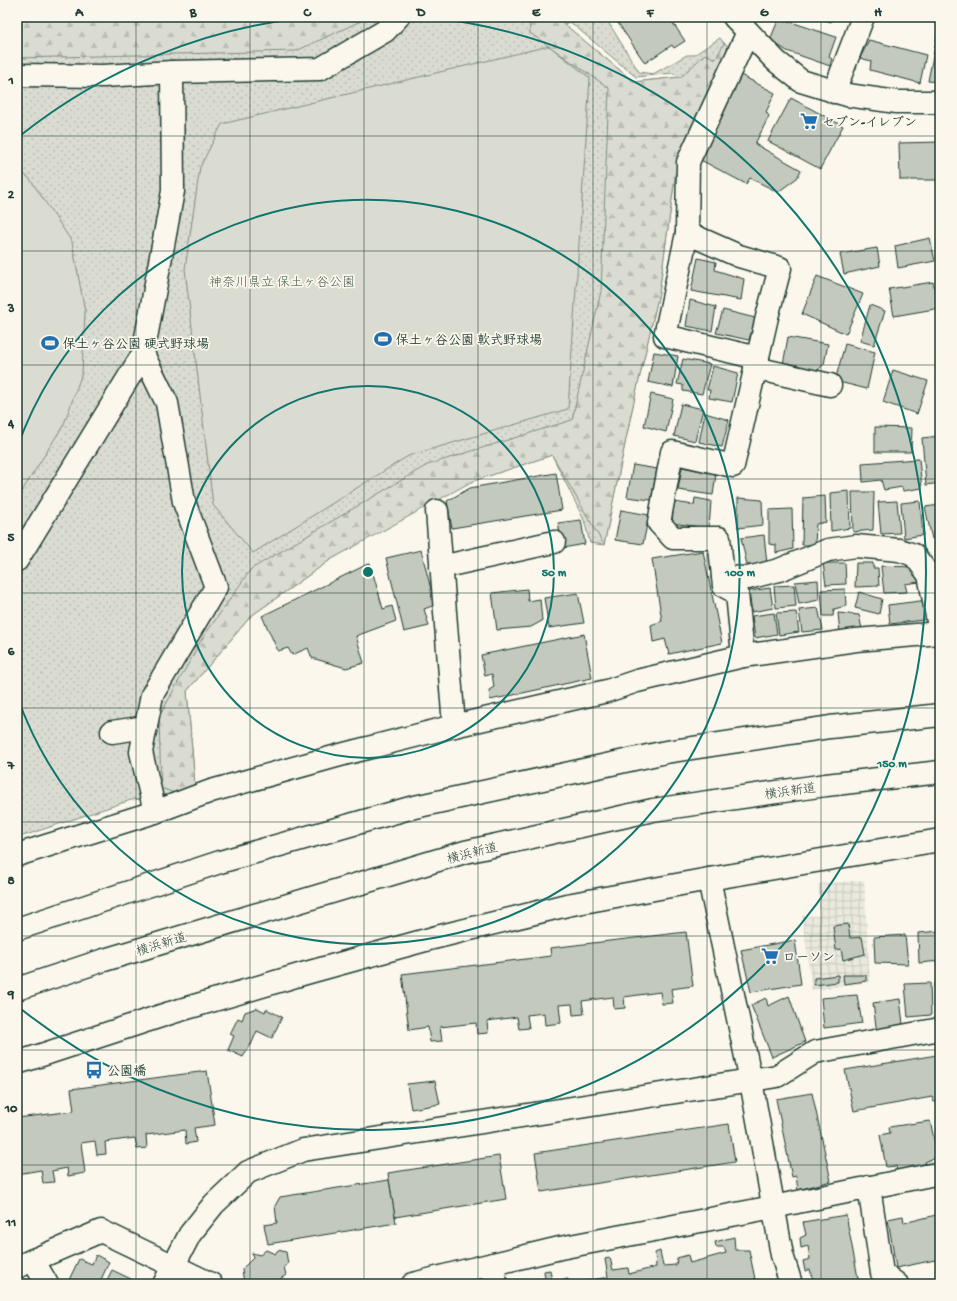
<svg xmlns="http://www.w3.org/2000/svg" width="957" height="1301" viewBox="0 0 957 1301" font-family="'Gochi Hand','Klee One',sans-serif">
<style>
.industrial{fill:url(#industrial-grid)}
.grass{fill:url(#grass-dots);stroke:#7d8c82;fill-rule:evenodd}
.forest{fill:url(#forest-firs);stroke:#7d8c82}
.garden{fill:#dbdcd1;stroke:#7d8c82}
.building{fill:#c4c9be;stroke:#1f3d34}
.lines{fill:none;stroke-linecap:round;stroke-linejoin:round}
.minor-casing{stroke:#1f3d34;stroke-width:25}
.highway-casing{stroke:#1f3d34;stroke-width:25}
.minor{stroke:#fbf7ec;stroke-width:22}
.highway{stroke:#fbf7ec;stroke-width:22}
.grid{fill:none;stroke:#1f3d34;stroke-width:1;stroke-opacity:0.55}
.ring{fill:none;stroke:#0f766e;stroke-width:2}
.labels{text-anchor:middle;stroke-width:3.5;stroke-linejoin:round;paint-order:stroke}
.poi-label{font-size:13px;font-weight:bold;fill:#1f3d34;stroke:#fbf7ec;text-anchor:start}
.park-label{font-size:13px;fill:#455d53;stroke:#fbf7ec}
.street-label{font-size:13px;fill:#1f3d34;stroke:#fbf7ec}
.centre{fill:#0f766e;stroke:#fbf7ec;stroke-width:2}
.ring-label{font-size:12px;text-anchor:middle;font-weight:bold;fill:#0f766e;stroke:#fbf7ec;stroke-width:3.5;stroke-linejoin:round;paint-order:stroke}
.neatline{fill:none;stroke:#1f3d34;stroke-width:1.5}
.grid-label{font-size:13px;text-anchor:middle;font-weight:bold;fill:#1f3d34}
</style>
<defs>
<pattern id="industrial-grid" width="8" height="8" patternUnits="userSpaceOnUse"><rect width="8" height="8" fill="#eae9de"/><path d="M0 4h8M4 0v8" fill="none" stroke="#c8c9bf"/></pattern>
<pattern id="grass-dots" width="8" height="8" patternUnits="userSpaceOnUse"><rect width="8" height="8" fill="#dbdcd1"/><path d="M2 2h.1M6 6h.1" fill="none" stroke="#bcbeb4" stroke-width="1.8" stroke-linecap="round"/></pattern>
<pattern id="forest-firs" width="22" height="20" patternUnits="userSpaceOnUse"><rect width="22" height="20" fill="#dbdcd1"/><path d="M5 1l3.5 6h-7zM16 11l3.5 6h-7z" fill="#bcbeb4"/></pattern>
</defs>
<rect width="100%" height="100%" fill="#fbf7ec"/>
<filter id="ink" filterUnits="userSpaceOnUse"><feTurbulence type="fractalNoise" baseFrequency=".025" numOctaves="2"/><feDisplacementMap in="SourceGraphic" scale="8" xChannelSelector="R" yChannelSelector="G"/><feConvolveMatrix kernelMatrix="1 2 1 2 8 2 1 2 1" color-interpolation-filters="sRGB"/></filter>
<g filter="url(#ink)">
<path class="industrial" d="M864,880l6,102 -58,8 -10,-74h17v-32z"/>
<path class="grass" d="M17,17h588l34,55 14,2 34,-19h7l26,-17 4,5 6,5 -55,129 -16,116 -27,117 -28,135 -14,-2 -6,-23 -32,-65 -96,31 -126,74 -79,56 -64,75 8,94 -15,10 -49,5 -114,38zM570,22l66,55 37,-4 7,4 -46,5 -70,-58z"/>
<g class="forest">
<path d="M17,17h347l-1,3 -67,31 -279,7z"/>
<path d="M529,17h34v6l71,59 47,-5 24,-23 11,5 8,-16 6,5 -55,129 -16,116 -27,117 -28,135 -52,-90 -81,27 -141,78 -79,56 -64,75 8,94 -15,10 -19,-7 -2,-71 43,-78 49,-70 176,-104 145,-45 29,-129 8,-203 -79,-55z"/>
</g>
<g class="garden">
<path d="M549,46l41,32 -22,331 -160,47 -155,97 -40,-48 -28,-236 15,-102 22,-43z"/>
<path d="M17,168l13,11 42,63 13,70 -3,61 -18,51 -47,75z"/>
</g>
<g class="building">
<path d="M614,17h55l16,24 -11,7 -2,-3 -27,18z"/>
<path d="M817,17h16l-2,5z"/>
<path d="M922,17h14l-1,4z"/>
<path d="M779,18l57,19 -7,20 3,2 -2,7 -43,-15 -17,-11z"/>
<path d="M938,31h2v51l-12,-1z"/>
<path d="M869,40l57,15 -6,28 -50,-13 1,-9 -11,-3z"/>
<path d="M735,72l40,21 -9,19 3,4 -14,28 46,26 -4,8 -19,14 -28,-14 -4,6 -51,-27z"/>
<path d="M791,98l52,28 -23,43 -52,-28z"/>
<path d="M940,142v38h-40l-1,-37z"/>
<path d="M930,238l5,23 -37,7 -3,-22z"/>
<path d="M877,248l3,18 -36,8 -4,-20z"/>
<path d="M698,258l18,4 -1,8 29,9 -3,21 -50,-9z"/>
<path d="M817,276l46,18 -17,40 -44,-20z"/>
<path d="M933,282l7,26 -46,8 -5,-27z"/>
<path d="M690,300l26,7 -4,24 -26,-5z"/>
<path d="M870,305l15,6 -11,34 -14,-4z"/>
<path d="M723,310l32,8 -6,22 -33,-7z"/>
<path d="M788,337l40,7 -4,20 -8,8 -33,-7z"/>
<path d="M845,344l30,8 -8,37 -32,-8z"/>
<path d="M654,352l24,4 -5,31 -25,-5z"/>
<path d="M683,359l27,5 -8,30 -19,-3v-6l-6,-1z"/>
<path d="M713,366l25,7 -6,29 -23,-4 1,-8h-3z"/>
<path d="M893,370l35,11 -11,33 -34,-12z"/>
<path d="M651,394l22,5 -7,33 -22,-6z"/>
<path d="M681,404l22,5 -8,32 -21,-5z"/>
<path d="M705,413l24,7 -7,27 -23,-5z"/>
<path d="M875,427l37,1 -1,24h-36z"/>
<path d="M940,436v47l-14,2 -4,-47z"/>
<path d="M919,459l3,29 -19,3 -1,-4 -18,3 -3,-10 -18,2 -1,-19z"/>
<path d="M633,465l24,4 -6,31 -24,-3z"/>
<path d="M682,467l34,7 -3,21 -35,-5z"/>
<path d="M556,473l6,37 -110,18 -5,-27 23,-13z"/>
<path d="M849,491l1,37 -19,3 -1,-38z"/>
<path d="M852,492h22l-1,38 -20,2z"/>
<path d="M825,496l1,26 -10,2 -1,21h-13l1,-47z"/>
<path d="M695,498l16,3 -2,27 -37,-5 2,-21 20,3z"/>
<path d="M738,498l24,2 1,25 -25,3z"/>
<path d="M897,501l3,32 -19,1 -3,-32z"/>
<path d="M920,501l3,34 -19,3 -3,-35z"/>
<path d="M940,505v32l-8,2 -7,-32z"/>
<path d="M792,509l1,40 -17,4v-8l-7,-1v-34z"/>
<path d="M621,510l28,5 -6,29 -28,-4z"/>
<path d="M581,520l4,24 -22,4 -5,-25z"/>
<path d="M764,535l3,29 -20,1 -6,-27z"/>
<path d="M421,550l14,55 -11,4 5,17 -25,6 -18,-74z"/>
<path d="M703,551l19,92 -53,11 -4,-15 -12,3 -2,-17 11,-4 -10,-62z"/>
<path d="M370,563l13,46 9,-3 4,15 -40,15 8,27 -18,5 -34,-10 -4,-10 -16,7 -4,-7 -10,3 -16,-35z"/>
<path d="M823,563h22l1,21 -20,1z"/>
<path d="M856,563h17v5h5l1,18 -24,1z"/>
<path d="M881,566l35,1 3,15 -14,2 2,8 -23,1z"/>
<path d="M818,580l1,20 -20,4 -4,-22z"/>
<path d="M794,585l2,21 -20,2 -2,-22z"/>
<path d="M770,588l3,20 -21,4 -3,-21z"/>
<path d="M527,589l1,12 12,-2 2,22 -11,6 -34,3 -5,-37z"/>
<path d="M845,589l1,17 -12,3 -1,7h-10l-2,-26z"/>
<path d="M859,592l23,7 -3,15 -24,-6z"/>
<path d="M578,593l6,30 -35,5 -5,-30z"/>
<path d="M928,600l3,19 -41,5 -2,-19z"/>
<path d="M818,608l5,22 -21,2 -3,-22z"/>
<path d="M796,612l3,20 -20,3 -3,-22z"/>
<path d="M774,613l3,21 -22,4 -3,-22z"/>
<path d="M838,613l21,2 3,14 -22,4z"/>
<path d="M584,634l8,44 -102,22 -1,-10 5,-3 -2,-13 -7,2 -4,-21z"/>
<path d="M848,924l2,14 12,-1 3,17 -22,6 -2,-11 -5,1 -3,-24z"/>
<path d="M940,931v30l-21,2 -1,-30z"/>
<path d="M686,932l7,54 -22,3 2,14 -11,1 -2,-12 -36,5 1,11 -11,1 -1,-12 -31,4 2,13 -11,1 -1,-11 -13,1 2,18 -16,2 -1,-12 -17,2 2,13 -10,1 -2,-12 -30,4 1,12 -11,1 -1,-11 -36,4 2,14 -12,1 -2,-15 -19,3 -7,-56 149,-18 -1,-8z"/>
<path d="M905,935l3,29 -33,-1 -1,-26z"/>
<path d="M795,940l6,44 -50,8 -10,-42z"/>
<path d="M838,975v7l-24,3v-7z"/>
<path d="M843,975h23v6l-22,3z"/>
<path d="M930,983l1,32 -23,2 -3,-33z"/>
<path d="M934,984h6v31l-5,1z"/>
<path d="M857,995l5,28 -38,5 -3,-30z"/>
<path d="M789,996l16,46 -33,15 -21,-52 15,-7 2,8z"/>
<path d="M900,999l3,25 -9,2 1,6 -18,2 -4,-31z"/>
<path d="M257,1008l8,4 1,-3 16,8 -10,21 -15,-7 -6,14 -1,-1 -7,13 -15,-7 6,-14 -4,-2 8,-16 4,2 3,-8z"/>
<path d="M937,1055l1,4 2,-1v43l-6,1 -2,-5 -78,14 -9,-41z"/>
<path d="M207,1071l8,54 -21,3 2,14 -10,2 -1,-14 -39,5 1,13 -10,1 -2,-11 -30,4 1,12 -9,1 -2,-14 -14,2 4,30 -17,3 -1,-8 -15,3 2,11 -11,1 -2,-13 -24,4v-56l57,-7 -3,-22z"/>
<path d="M435,1081l5,23 -29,5 -4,-25z"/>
<path d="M812,1093l19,88 -33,9 -2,-14 -4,1 -16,-78z"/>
<path d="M930,1121l8,35 -13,6 1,4 -29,5 -1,-5 -10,1 -6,-32 10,-2 -1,-6z"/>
<path d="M729,1124l6,38 -194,30 -6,-39z"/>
<path d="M499,1156l7,43 -111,18 -7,-44z"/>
<path d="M389,1180l7,43 -128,21 -4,-19 13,-2 -2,-17 5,-9z"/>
<path d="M940,1214v45l-44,9 -8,-49 15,-3 1,7z"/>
<path d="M846,1215l13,68 6,-1v2h-56l4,-3 -3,-12 -5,2 -2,-10 7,-2 -2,-13 -7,2 -1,-10 6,-3 -3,-13z"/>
<path d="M734,1237l1,13h14l7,34h-186l38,-7 -3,-18 5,-1 3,12 15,-2 1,6 27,-7 -1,-14 5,-2 3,15 13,-1 1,-7 11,-3 2,8 36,-10 -2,-6h-8l-1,-5z"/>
<path d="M266,1250l9,4 3,-4 8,2 2,12 -4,3 2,8 -10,7 1,2h-33l-2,-15 11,-11 -1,-5 8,2z"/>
<path d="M96,1255l13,7 -10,22h-32l12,-25 13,5z"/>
<path d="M112,1270l19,9 5,5h-31z"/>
<path d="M550,1270l2,12 16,-3v5h-35v-2l12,-4 -1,-7z"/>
</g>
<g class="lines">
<g class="minor-casing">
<g id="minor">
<path d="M734,17l42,44 25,20 46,14 50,7h43"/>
<path d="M748,32l-60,130 -1,71 -22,103 93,22"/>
<path d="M17,75l86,1 69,-4 148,-3 65,-38 13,-14"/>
<path d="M834,92l29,-75"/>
<path d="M687,233l52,23 41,12 -13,49 -34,149 -61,-14 -13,71 14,15h46l5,48 13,7 6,63"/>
<path d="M143,354l24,49 17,99 32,85 -64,108 -11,57 14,60"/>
<path d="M755,368l75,17"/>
<path d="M437,511l17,215"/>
<path d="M17,560l126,-206 30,-163 -1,-119"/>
<path d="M441,567l113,-25"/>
<path d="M723,577l25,1 31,-8 49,-20 28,-4 43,4 15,5 15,20 11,57"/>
<path d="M112,732l34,-5"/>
<path d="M17,855l138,-43 56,-21 133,-37 110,-28 153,-35 30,-10 106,-25 113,-16 84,-7"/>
<path d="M709,879l42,202 31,174 9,29"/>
<path d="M17,1063l153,-50 136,-40 127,-35 134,-33 142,-26 231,-39"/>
<path d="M869,1187l13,86 15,11"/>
<path d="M33,1260l14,24"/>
<path d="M493,1264l3,20"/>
<path d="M17,1267l84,-36 110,53"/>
<path d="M164,1284l26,-50 24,-30 34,-32 55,-22 474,-74 38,-24 125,-23"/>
<path d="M413,1284l55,-14 92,-22 213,-41 167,-34"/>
</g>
</g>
<g class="highway-casing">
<g id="highway">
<path d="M17,929l203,-67 190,-54 256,-56 164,-25 110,-12"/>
<path d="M17,989l84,-28 364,-109 188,-42 173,-25 114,-13"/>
</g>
</g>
<use href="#minor" class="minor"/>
<use href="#highway" class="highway"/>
</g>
</g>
<path class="grid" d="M136,17v1267M250,17v1267M364,17v1267M478,17v1267M593,17v1267M707,17v1267M821,17v1267M17,136h923M17,251h923M17,365h923M17,479h923M17,593h923M17,708h923M17,822h923M17,936h923M17,1050h923M17,1165h923"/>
<g class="ring">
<circle cx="368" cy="572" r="186"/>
<path d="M17 448A372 372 0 1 1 17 696"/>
<path d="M21 135A558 558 0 0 1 310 17M426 17A558 558 0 1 1 21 1009"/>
</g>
<defs>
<g id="supermarket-bare" transform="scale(1.38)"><path d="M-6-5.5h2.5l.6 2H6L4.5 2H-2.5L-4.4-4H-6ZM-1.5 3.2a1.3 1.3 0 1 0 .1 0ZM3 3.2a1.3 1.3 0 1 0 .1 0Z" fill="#1f6fb2" stroke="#fbf7ec" stroke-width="2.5" paint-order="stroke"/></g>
<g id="stadium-bare" transform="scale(1.38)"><path d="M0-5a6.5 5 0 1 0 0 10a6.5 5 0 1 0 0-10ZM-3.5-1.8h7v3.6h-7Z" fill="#1f6fb2" stroke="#fbf7ec" stroke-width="2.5" paint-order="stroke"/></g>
<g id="bus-bare" transform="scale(1.38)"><path d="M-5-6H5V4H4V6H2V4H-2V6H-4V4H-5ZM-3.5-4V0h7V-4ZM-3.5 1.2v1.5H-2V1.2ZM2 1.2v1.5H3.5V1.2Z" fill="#1f6fb2" stroke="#fbf7ec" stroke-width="2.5" paint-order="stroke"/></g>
</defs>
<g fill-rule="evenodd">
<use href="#supermarket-bare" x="809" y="121"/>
<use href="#stadium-bare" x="383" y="339"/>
<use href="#stadium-bare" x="50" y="343"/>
<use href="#supermarket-bare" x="770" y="956"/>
<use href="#bus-bare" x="94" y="1070"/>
</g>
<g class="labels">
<g class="poi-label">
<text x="822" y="126">セブン-イレブン</text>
<text x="396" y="344">保土ヶ谷公園 軟式野球場</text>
<text x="63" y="348">保土ヶ谷公園 硬式野球場</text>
<text x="783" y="961">ローソン</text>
<text x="107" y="1075">公園橋</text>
</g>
<g class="park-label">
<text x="282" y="286">神奈川県立 保土ヶ谷公園</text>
</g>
<g class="street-label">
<text transform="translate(790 790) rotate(-8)" y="5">横浜新道</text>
<text transform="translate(472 852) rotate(-14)" y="5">横浜新道</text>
<text transform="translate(161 943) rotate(-17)" y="5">横浜新道</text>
</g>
</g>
<circle cx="368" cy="572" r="6" class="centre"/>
<g class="ring-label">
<text x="554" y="576">50 m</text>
<text x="740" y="576">100 m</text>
<text x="892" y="767">150 m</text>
</g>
<rect width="957" height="1301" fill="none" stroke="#fbf7ec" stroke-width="44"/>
<rect x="22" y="22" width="913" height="1257" class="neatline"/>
<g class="grid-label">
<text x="79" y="16">A</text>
<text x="193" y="16">B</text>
<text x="307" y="16">C</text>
<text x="421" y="16">D</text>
<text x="536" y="16">E</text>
<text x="650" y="16">F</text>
<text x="764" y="16">G</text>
<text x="878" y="16">H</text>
<text x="11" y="84">1</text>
<text x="11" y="198">2</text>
<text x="11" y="312">3</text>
<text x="11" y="427">4</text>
<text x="11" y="541">5</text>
<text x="11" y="655">6</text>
<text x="11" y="769">7</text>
<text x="11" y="884">8</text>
<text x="11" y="998">9</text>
<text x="11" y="1112">10</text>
<text x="11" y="1226">11</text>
</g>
</svg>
